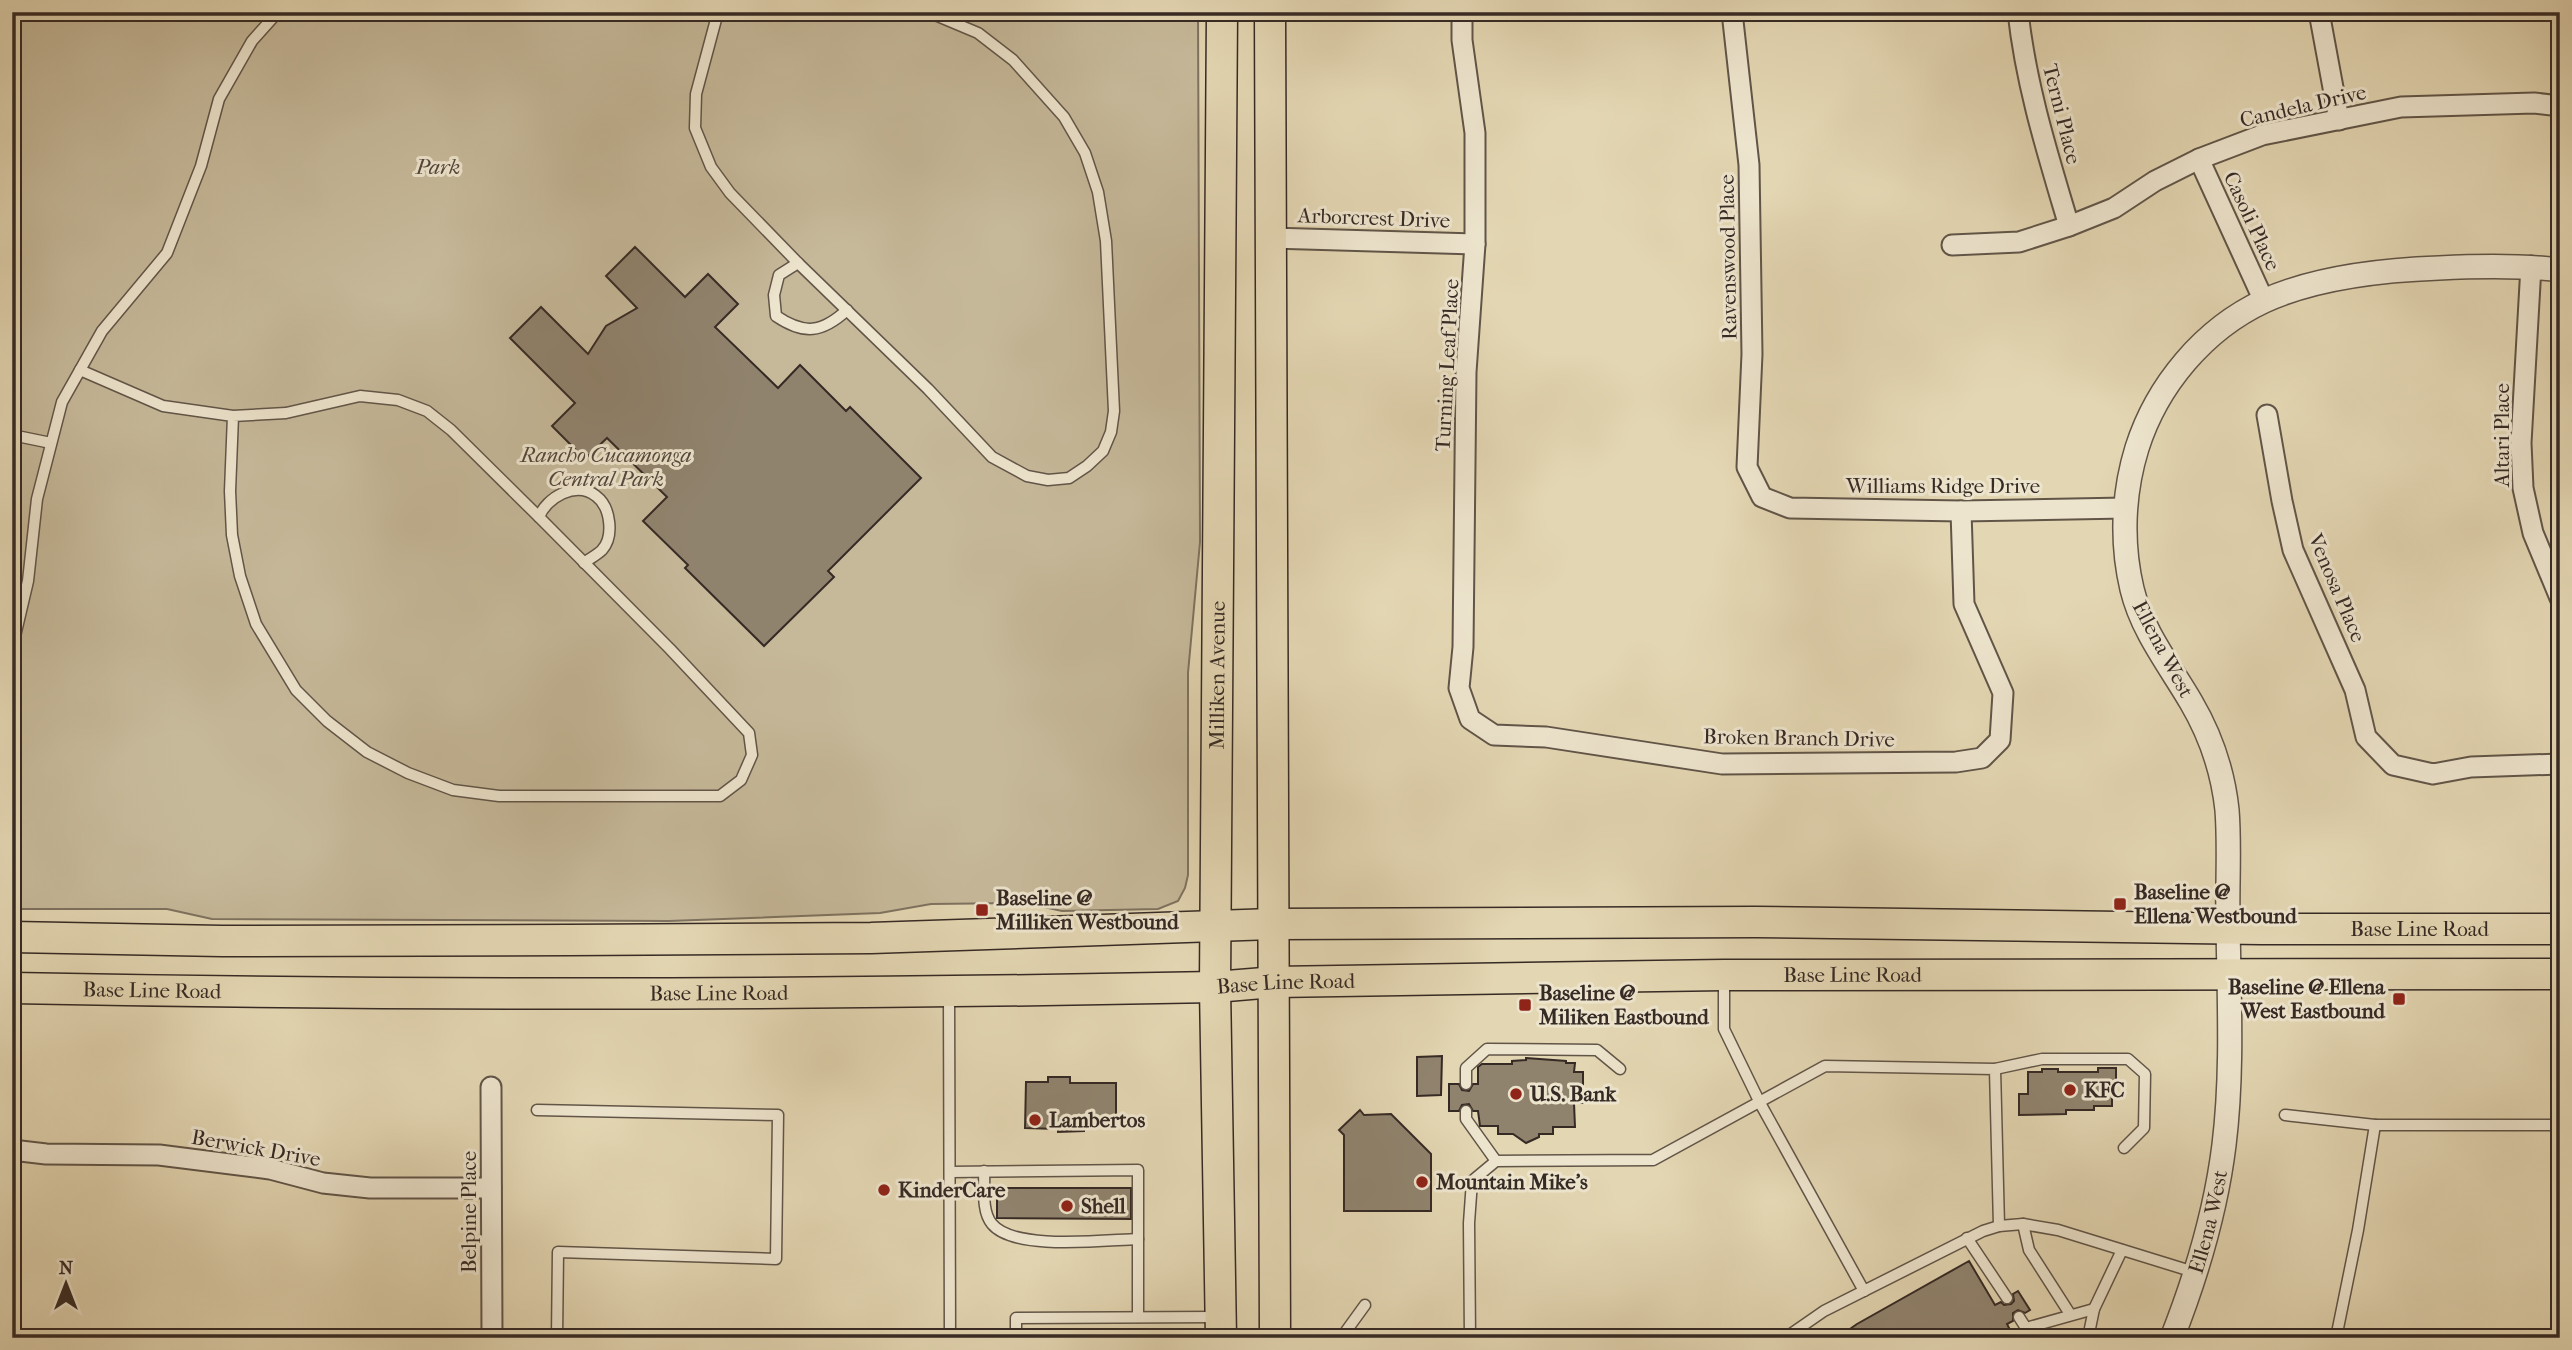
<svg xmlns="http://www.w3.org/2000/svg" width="2572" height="1350" viewBox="0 0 2572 1350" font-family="'IM FELL French Canon',serif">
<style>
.green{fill:#c6b99a;stroke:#7e7260;stroke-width:2}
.building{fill:#90836e;stroke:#362a25;stroke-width:2}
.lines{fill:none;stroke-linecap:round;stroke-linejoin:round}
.service-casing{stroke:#615548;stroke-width:13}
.minor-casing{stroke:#615548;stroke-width:23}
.tertiary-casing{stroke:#615548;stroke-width:26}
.primary-casing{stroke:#362a25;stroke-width:33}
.service{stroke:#ede4cd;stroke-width:10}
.minor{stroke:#ede4cd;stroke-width:19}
.tertiary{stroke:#ede4cd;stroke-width:23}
.primary{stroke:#e3d6b2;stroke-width:30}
.poi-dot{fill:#8f2418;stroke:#ede4cd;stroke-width:2.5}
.labels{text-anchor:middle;stroke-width:6;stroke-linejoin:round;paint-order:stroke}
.street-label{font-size:21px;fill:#362a25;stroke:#ede4cd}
.park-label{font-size:21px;font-style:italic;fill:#53473c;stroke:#ede4cd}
.poi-label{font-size:21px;font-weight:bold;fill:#362a25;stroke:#ede4cd;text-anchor:start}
</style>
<rect width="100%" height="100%" fill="#e3d6b2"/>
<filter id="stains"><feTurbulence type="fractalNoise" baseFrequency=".00286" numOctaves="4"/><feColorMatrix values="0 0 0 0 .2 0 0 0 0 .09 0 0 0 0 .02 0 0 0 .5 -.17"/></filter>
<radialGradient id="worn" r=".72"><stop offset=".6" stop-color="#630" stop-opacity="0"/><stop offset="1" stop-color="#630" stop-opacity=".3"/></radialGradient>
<path class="green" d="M12,12h1186l2,530 -12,131v202l-3,13 -7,13 -20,8 -96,2 -37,-8 -94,1 -51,9 -211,8 -457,-2 -45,-10h-155z"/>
<g class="building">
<path d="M635,247l50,50 23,-23 30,30 -23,23 63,61 22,-23 46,46 4,-4 71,71 -93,93 6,6 -70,69 -79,-78 3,-3 -45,-44 24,-24 -60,-59 -22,21 -33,-33 23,-23 -65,-65 31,-31 47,47 18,-28 31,-18 -31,-32z"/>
<path d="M1442,1056l-1,39 -24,1v-39z"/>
<path d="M1526,1058l40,3v2h9l-1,9h9v31h-9l1,24h-22v7h-14v3l-13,6 -13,-9h-15v-8h-18l-2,-15h-5l-4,-7 -7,1 -3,6h-10v-27h10l3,6 7,1 4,-7h5v-17l4,-3h30v-3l14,-1z"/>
<path d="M2098,1068h18v18l-4,1v19h-18v4h-28v4l-47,1v-21h9v-22h14v-3h16v3h40z"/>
<path d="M1048,1077h22v6h46v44h-32v4l-26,1v-3l-33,-1 1,-46h22z"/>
<path d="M1360,1110l4,5 27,-1 40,40v57h-87v-76l-5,-5z"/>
<path d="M997,1188h134v31l-134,-1z"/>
<path d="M1969,1261l26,44 6,-3 3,3 7,-1 3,-3 -1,-7 5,-3 12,19 -5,3 -7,-3 -5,3v8l-6,3 7,14h-177l20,-14z"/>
</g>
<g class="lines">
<g class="service-casing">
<g id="service">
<path d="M718,12l-22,82 -1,34 16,39 19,26 68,70 130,126 64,68 35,19 21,4 21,-2 18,-12 16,-15 8,-19 3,-21 -8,-170 -8,-49 -13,-39 -21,-36 -51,-57 -35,-27 -50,-21"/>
<path d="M798,263l-19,12 -5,20 2,21c28,19 46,17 71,-6"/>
<path d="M80,370l83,36 70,10 53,-3 74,-17 38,4 29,11 24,19 88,87 131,132 79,84 3,22 -11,25 -21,16h-221l-46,-6 -45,-17 -41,-21 -40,-31 -31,-31 -40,-66 -16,-48 -8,-41 -2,-44 3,-75"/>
<path d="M12,435l39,8"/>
<path d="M539,517c7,-19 37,-37 57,-21 15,11 18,41 6,54 -5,5 -13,9 -18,13"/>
<path d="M12,649l16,-68 9,-82 25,-97 40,-71 65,-78 34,-87 18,-67 33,-58 26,-29"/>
<path d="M1724,979v50l36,74 104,188"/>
<path d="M949,995l1,343"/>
<path d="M1995,1069l47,-10h86l17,15 -1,54 -20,20"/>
<path d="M1466,1084v-16l21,-19 110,1 23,19"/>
<path d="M537,1110l241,5 -2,144 -218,-7 -1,86"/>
<path d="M1466,1111v8l30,42"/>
<path d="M2285,1115l90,10h185"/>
<path d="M984,1171c1,16 -3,40 8,53 22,27 112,16 146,15"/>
<path d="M950,1172l188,-2v147"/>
<path d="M2023,1224l6,26 41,64"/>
<path d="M1967,1238l40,60"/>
<path d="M2019,1317l7,11 68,-19"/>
<path d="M1016,1338v-20l200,-1"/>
<path d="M1345,1338l-1,-4 21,-29"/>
<path d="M1470,1338l-1,-115 3,-42 24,-20 157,-1 172,-94 170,3 4,157"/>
<path d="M1785,1338l39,-27 159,-80 16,-5 24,-2 35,6 136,42"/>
<path d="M2088,1338l6,-29 28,-59"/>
<path d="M2336,1338l22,-108 17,-105"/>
</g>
</g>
<g class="minor-casing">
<g id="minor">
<path d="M1462,12v28l13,93v111l-9,128 -3,275 -4,41 11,31 24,16 52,2 176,27 234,-2 26,-4 18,-18 3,-47 -39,-89 -3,-93"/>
<path d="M1732,12l17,153 3,189 -5,113 15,30 28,11 171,3 164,-3"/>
<path d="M2018,12c8,74 30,143 51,214"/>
<path d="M2319,12l20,108"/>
<path d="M2199,159l65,142"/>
<path d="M1271,238l204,6"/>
<path d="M1952,245l67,-3 50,-16 45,-18 41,-27 44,-22 63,-24 139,-28 133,-4 26,3"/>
<path d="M2531,266l-10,177 2,45 10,45 27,65"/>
<path d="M2267,415l15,86 11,49 62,140 11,47 27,28 40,9 38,-7 89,-3"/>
<path d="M491,1087l1,251"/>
<path d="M12,1150l34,4 113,1 111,14 53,14 47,5h121"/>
</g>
</g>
<g class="tertiary-casing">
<g id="tertiary">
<path id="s1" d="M2172,1338c24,-61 44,-128 52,-193 9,-73 5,-148 4,-221 -1,-38 2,-77 -1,-114 -4,-38 -16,-74 -36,-108 -21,-36 -49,-71 -59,-113 -11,-46 -9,-96 5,-141 20,-63 67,-119 127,-147 50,-23 120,-31 175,-33 40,-2 81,-3 121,2"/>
</g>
</g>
<g class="primary-casing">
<g id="primary">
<path d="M1270,12l5,1326"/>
<path id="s2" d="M12,937l210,4 347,-1 302,-2 403,-14 481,-2 506,7h299"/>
<path id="s3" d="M12,988c401,8 802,7 1203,-1l60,-5 449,-7 836,-1"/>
<path id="s4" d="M1221,1338l-6,-351 7,-975"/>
</g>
</g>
<use href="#service" class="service"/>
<use href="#minor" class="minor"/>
<use href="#tertiary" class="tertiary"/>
<use href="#primary" class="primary"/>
</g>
<g class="poi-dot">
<rect x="2113" y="897" width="14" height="14" rx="3.5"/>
<rect x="975" y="903" width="14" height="14" rx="3.5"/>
<rect x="2392" y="992" width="14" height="14" rx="3.5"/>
<rect x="1518" y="998" width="14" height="14" rx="3.5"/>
<circle cx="2070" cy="1090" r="7"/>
<circle cx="1516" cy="1094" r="7"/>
<circle cx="1035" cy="1120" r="7"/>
<circle cx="1422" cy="1182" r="7"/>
<circle cx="884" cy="1190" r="7"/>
<circle cx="1067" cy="1206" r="7"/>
</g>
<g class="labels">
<g class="street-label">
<text transform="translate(2303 106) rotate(-13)" y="7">Candela Drive</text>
<text transform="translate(2062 114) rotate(76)" y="7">Terni Place</text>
<text transform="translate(1374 218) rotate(2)" y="7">Arborcrest Drive</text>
<text transform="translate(2252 221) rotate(65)" y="7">Casoli Place</text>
<text transform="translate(1728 257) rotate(-91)" y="7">Ravenswood Place</text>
<text transform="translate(1447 365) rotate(-87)" y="7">Turning Leaf Place</text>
<text transform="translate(2502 435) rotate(-90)" y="7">Altari Place</text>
<text x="1943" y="493">Williams Ridge Drive</text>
<text transform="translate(2337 588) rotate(67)" y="7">Venosa Place</text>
<text transform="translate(2163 649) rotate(62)" y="7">Ellena West</text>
<text dy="7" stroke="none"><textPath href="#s4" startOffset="663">Milliken Avenue</textPath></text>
<text transform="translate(1799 738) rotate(1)" y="7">Broken Branch Drive</text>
<text dy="7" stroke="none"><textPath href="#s2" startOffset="2408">Base Line Road</textPath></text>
<text dy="7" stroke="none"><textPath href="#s3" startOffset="1841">Base Line Road</textPath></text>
<text dy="7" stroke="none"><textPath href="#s3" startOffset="1274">Base Line Road</textPath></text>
<text dy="7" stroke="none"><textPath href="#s3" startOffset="140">Base Line Road</textPath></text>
<text dy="7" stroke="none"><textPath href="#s3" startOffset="707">Base Line Road</textPath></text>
<text transform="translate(256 1148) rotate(10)" y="7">Berwick Drive</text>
<text transform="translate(469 1212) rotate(-90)" y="7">Belpine Place</text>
<text dy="7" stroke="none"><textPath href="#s1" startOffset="122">Ellena West</textPath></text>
</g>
<g class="park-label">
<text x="438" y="174">Park</text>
<text x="606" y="462">Rancho Cucamonga<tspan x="606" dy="24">Central Park</tspan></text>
</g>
<g class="poi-label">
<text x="2134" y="899">Baseline @<tspan x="2134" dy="24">Ellena Westbound</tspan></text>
<text x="996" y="905">Baseline @<tspan x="996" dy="24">Milliken Westbound</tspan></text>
<text x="2385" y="994" text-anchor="end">Baseline @ Ellena<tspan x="2385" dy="24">West Eastbound</tspan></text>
<text x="1539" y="1000">Baseline @<tspan x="1539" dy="24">Miliken Eastbound</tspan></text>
<text x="2084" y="1097">KFC</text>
<text x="1530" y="1101">U.S. Bank</text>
<text x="1049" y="1127">Lambertos</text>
<text x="1436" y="1189">Mountain Mike's</text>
<text x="898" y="1197">KinderCare</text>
<text x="1081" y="1213">Shell</text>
</g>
</g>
<rect width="2572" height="1350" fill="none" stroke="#e3d6b2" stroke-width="42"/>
<rect x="14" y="14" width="2544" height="1322" fill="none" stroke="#362a25" stroke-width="3.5"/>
<rect x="21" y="21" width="2530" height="1308" fill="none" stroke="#362a25" stroke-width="2"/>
<g transform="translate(66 1284)" stroke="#ede4cd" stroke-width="5" paint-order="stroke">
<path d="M0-5L12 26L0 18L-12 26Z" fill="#362a25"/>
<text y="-10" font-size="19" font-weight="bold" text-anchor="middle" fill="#362a25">N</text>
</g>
<rect width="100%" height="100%" filter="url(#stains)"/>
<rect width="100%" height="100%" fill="url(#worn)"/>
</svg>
